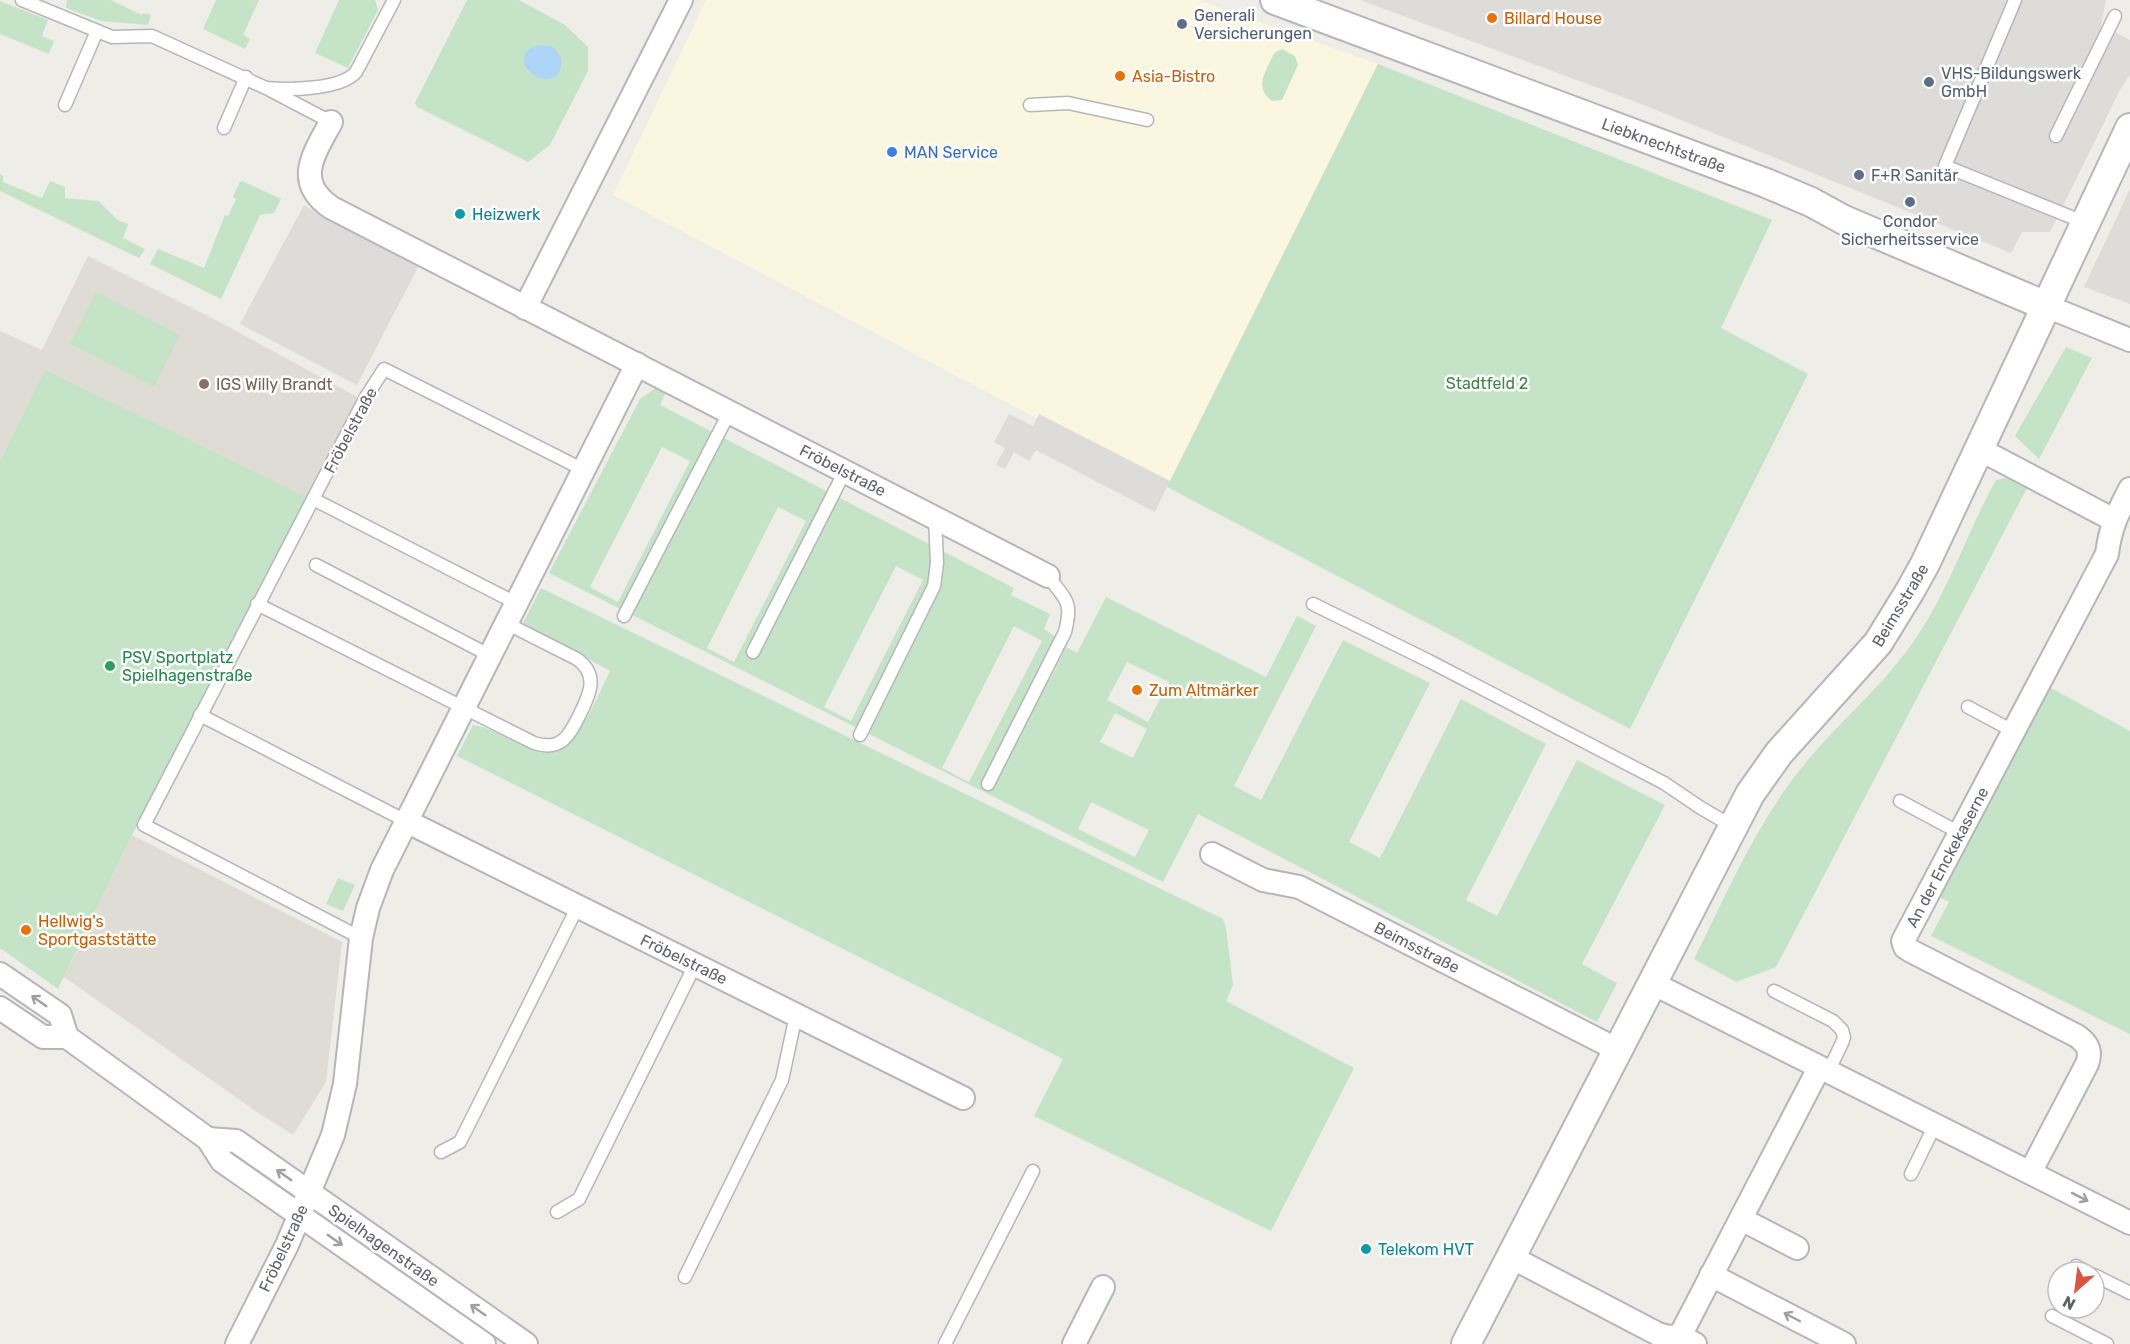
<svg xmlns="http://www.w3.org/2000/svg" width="2130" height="1344" viewBox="0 0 2130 1344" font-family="Rubik,sans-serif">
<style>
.commercial{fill:#fbf6df}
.industrial{fill:#dedcd9}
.education{fill:#dfdcd5}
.green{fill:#c5e4c7;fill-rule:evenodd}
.water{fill:#aed4f8}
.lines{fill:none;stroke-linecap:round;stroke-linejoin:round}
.service-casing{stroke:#b4b6ba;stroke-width:15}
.minor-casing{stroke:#b4b6ba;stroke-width:26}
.tertiary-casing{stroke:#b4b6ba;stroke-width:32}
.service{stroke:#fff;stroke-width:12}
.minor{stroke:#fff;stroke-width:22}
.tertiary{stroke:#fff;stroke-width:28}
.oneway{stroke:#9ea0a3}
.food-dot{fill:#e8710a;stroke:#fff;stroke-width:2}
.service-dot{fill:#5c6f8a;stroke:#fff;stroke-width:2}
.shop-dot{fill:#3f7fe0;stroke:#fff;stroke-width:2}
.culture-dot{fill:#0f9aa8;stroke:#fff;stroke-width:2}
.education-dot{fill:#8d6e63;stroke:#fff;stroke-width:2}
.leisure-dot{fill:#2e9e5b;stroke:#fff;stroke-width:2}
.labels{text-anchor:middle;stroke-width:5;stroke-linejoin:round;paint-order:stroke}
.service-label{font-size:16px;fill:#4e5e75;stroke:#fff;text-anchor:start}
.food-label{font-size:16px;fill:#c56008;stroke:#fff;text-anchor:start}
.street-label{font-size:16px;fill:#5e6165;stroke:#fff}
.shop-label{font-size:16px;fill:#366cbe;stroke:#fff;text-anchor:start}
.culture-label{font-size:16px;fill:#0d838f;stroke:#fff;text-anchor:start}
.park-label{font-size:16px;fill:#3e8544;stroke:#fff}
.education-label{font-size:16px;fill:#785e54;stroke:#fff;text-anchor:start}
.leisure-label{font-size:16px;fill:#27864d;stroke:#fff;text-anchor:start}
</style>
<rect width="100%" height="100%" fill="#efede7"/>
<path class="commercial" d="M706,0h492l180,64 -211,423 -554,-292z"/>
<g class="industrial">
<path d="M1360,0h746l-5,25 29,15v35l-9,13 -71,144h-28l-11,21 -372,-150z"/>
<path d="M2130,189v115l-46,-17z"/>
<path d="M304,205l114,62 -61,118 -117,-61z"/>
<path d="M1009,414l24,12 6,-12 131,67 -15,31 -119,-62 -7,11 -15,-9 -9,17 -9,-4 9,-17 -11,-6z"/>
</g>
<g class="education">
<path d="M88,256l128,64 143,78 -52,99 -262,-126 -45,90v-130l42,19z"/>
<path d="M132,835l210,107 -16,140 -33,53 -36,-23 -193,-135z"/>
</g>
<g class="green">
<path d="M67,0h44l31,15 1,-2 8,2 -3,10 -47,-4 -35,-13z"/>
<path d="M216,0h43l-16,35 7,4 -5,10 -42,-20z"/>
<path d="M339,0h36l3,10 -30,58 -33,-15z"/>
<path d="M467,0h52l46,25 23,22v24l-38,74 -22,17 -111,-55 -2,-4z"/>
<path d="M0,1l48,19 -6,16 12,5 -5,13 -49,-20z"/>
<path d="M1282,49l13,7 3,9 -16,35 -10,1c-19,-15 -6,-29 2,-48z"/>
<path d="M1378,64l394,156 -51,108 87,46 -178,355 -463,-242z"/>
<path d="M0,174l3,2v6l39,16 8,-17 15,6v11l33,3 20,19 10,4 -5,14 22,11 -6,9 -139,-67z"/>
<path d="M242,181l39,18 -7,14 -14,2 -39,84 -71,-35 8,-15 46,19 21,-53 3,1 8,-17 -3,-2 7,-15z"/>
<path d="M96,292l84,43 -26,52 -84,-43z"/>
<path d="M2066,347l26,11 -53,101 -24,-23z"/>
<path d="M45,370l262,127 -175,338 -74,154 -58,-41v-487z"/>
<path d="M657,387l9,4 -6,14 354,183 -3,7 39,19 -6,15 12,8 -18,35 12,8 16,-33 11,6 29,-56 160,80 31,-61 19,10 -82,160 27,14 82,-160 87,43 -81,159 31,16 81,-159 85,45 -80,156 31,16 80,-156 88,45 -83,159 35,19 -20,39 -399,-208 -35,68 -614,-309 91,-174zM662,447l28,14 -72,141 -28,-15zM778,507l28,14 -72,141 -27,-14zM896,566l27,14 -72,141 -27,-14zM1014,626l28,15 -73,141 -27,-14zM1127,662l42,20 -21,40 -41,-22zM1115,713l32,16 -14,29 -33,-16zM1091,802l58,28 -14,27 -57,-28z"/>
<path d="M2006,478l21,10 -251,479 -40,15 -42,-23c31,-62 59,-128 101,-183 38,-50 89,-89 123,-141 32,-48 50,-105 78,-155z"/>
<path d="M541,588l682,331 3,9 7,57 -7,16 128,67 -83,163 -237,-115 29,-57 -606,-303 16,-31c22,4 40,16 60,25 39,17 63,-52 77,-79l-87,-48z"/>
<path d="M2051,688l79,43v303l-199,-98 18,-34 -11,-6z"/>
<path d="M338,878l17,7 -12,26 -17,-7z"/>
</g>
<path class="water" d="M542,45l11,2 8,10c4,29 -26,27 -37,7 -1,-14 6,-17 18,-19z"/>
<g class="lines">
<g class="service-casing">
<g id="service">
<path d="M22,0l90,37 40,-1 114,52c22,2 75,2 90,-16l38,-72"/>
<path d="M2015,0l-70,166 141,57"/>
<path d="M270,90l61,32"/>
<path d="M65,105l32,-74"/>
<path d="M1030,105l38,-2 79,17"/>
<path d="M224,128l22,-51"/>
<path d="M2056,136l59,-120"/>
<path d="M313,499l203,104"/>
<path d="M316,565l173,90"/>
<path d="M257,604l277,139c27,9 36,-8 46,-29 10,-20 19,-39 -3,-55l-71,-36"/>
<path d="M1313,604l116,57 235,122 37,25 31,18"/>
<path d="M624,616l105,-203"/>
<path d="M753,652l92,-181"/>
<path d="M1968,707l45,24"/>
<path d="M200,715l206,106"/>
<path d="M860,735l74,-149 3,-23 -2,-46"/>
<path d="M988,784l77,-152c8,-32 1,-31 -17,-56"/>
<path d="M1900,801l60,32"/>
<path d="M361,938l-217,-113 222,-428 18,-28 200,101"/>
<path d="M1774,991l59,30 9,9 2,7 -2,6 -14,29"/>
<path d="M441,1152l19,-10 118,-236"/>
<path d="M1911,1174l24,-49"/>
<path d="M557,1212l22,-13 116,-234"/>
<path d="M2076,1266l11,6"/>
<path d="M2094,1275l36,18"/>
<path d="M685,1277l97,-197 14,-65"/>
<path d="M2052,1316l55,28"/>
<path d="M945,1344l88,-173"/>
</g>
</g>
<g class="minor-casing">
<g id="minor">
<path d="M331,122c-17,32 -38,60 1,86l716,368"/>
<path d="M2046,306l84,34"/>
<path d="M525,308l156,-308"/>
<path d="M1979,449l135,71"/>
<path d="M406,821l557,277"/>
<path d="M1212,854l51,26 36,7 319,163"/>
<path d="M0,974l60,41 7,22 141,102 14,22 262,183"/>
<path d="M1652,983l478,240"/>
<path d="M0,1008l43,29h24"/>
<path d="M208,1139l28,2 290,203"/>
<path d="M2031,1171l56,-107c5,-13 0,-21 -10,-28l-166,-85 -6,-4 -2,-6 204,-387c3,-26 11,-42 23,-65"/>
<path d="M1741,1219l56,29"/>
<path d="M1511,1257l147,77 11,3 11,-1 15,8"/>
<path d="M1711,1275l133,69"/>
<path d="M1680,1336l139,-268"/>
<path d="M237,1344l50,-99 46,-110 12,-51 16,-146 7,-30 14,-38 255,-506"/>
<path d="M1074,1344l29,-57"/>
</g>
</g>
<g class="tertiary-casing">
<g id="tertiary">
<path d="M1275,0l491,183 45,19 33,18 202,86"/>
<path d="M1466,1344l284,-550 29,-41 99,-110 32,-52 15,-27 205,-436"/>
</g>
</g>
<use href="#service" class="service"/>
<use href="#minor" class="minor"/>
<use href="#tertiary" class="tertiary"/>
</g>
<defs><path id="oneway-shaft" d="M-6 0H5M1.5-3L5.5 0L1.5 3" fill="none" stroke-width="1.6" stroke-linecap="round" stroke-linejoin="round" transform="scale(1.5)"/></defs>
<g class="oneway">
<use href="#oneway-shaft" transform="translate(39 1001) rotate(-145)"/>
<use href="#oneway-shaft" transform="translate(284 1175) rotate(-145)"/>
<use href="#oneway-shaft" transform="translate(2080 1197) rotate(27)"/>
<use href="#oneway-shaft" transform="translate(335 1240) rotate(35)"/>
<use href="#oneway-shaft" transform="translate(478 1310) rotate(-145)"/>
<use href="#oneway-shaft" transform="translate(1792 1317) rotate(-152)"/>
</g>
<g class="food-dot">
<circle cx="1492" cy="18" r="6"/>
<circle cx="1120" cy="76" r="6"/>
<circle cx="1137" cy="690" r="6"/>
<circle cx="26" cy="930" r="6"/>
</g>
<g class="service-dot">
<circle cx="1182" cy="24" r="6"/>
<circle cx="1929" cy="82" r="6"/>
<circle cx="1859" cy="175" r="6"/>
<circle cx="1910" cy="202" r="6"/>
</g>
<circle class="shop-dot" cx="892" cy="152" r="6"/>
<g class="culture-dot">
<circle cx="460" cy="214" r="6"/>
<circle cx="1366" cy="1249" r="6"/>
</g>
<circle class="education-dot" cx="204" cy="384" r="6"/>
<circle class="leisure-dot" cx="110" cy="666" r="6"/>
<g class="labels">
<g class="service-label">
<text x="1194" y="21">Generali<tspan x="1194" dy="18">Versicherungen</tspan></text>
<text x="1941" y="79">VHS-Bildungswerk<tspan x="1941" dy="18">GmbH</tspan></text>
<text x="1871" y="181">F+R Sanitär</text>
<text x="1910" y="227" text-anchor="middle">Condor<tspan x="1910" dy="18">Sicherheitsservice</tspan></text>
</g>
<g class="food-label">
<text x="1504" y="24">Billard House</text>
<text x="1132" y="82">Asia-Bistro</text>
<text x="1149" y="696">Zum Altmärker</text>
<text x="38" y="927">Hellwig's<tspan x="38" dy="18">Sportgaststätte</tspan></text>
</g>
<g class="street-label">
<text transform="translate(1664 145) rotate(20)" y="6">Liebknechtstraße</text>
<text transform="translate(350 430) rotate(-62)" y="6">Fröbelstraße</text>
<text transform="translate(843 470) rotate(27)" y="6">Fröbelstraße</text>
<text transform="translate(1900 605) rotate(-59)" y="6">Beimsstraße</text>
<text transform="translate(1947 857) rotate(-62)" y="6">An der Enckekaserne</text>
<text transform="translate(1417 947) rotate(27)" y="6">Beimsstraße</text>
<text transform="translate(684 959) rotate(26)" y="6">Fröbelstraße</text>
<text transform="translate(384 1245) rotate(35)" y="6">Spielhagenstraße</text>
<text transform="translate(283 1248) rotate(-65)" y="6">Fröbelstraße</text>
</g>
<g class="shop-label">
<text x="904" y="158">MAN Service</text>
</g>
<g class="culture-label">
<text x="472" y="220">Heizwerk</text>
<text x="1378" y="1255">Telekom HVT</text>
</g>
<g class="park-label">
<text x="1487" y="389">Stadtfeld 2</text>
</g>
<g class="education-label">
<text x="216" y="390">IGS Willy Brandt</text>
</g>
<g class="leisure-label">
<text x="122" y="663">PSV Sportplatz<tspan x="122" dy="18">Spielhagenstraße</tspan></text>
</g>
</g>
<g transform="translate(2076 1290) rotate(208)"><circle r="28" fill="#ffffff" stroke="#bfc0c1" stroke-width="1.5"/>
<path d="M0-4.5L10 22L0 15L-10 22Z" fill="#db5341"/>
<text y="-9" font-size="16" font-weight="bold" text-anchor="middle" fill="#5e6165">N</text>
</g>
</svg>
